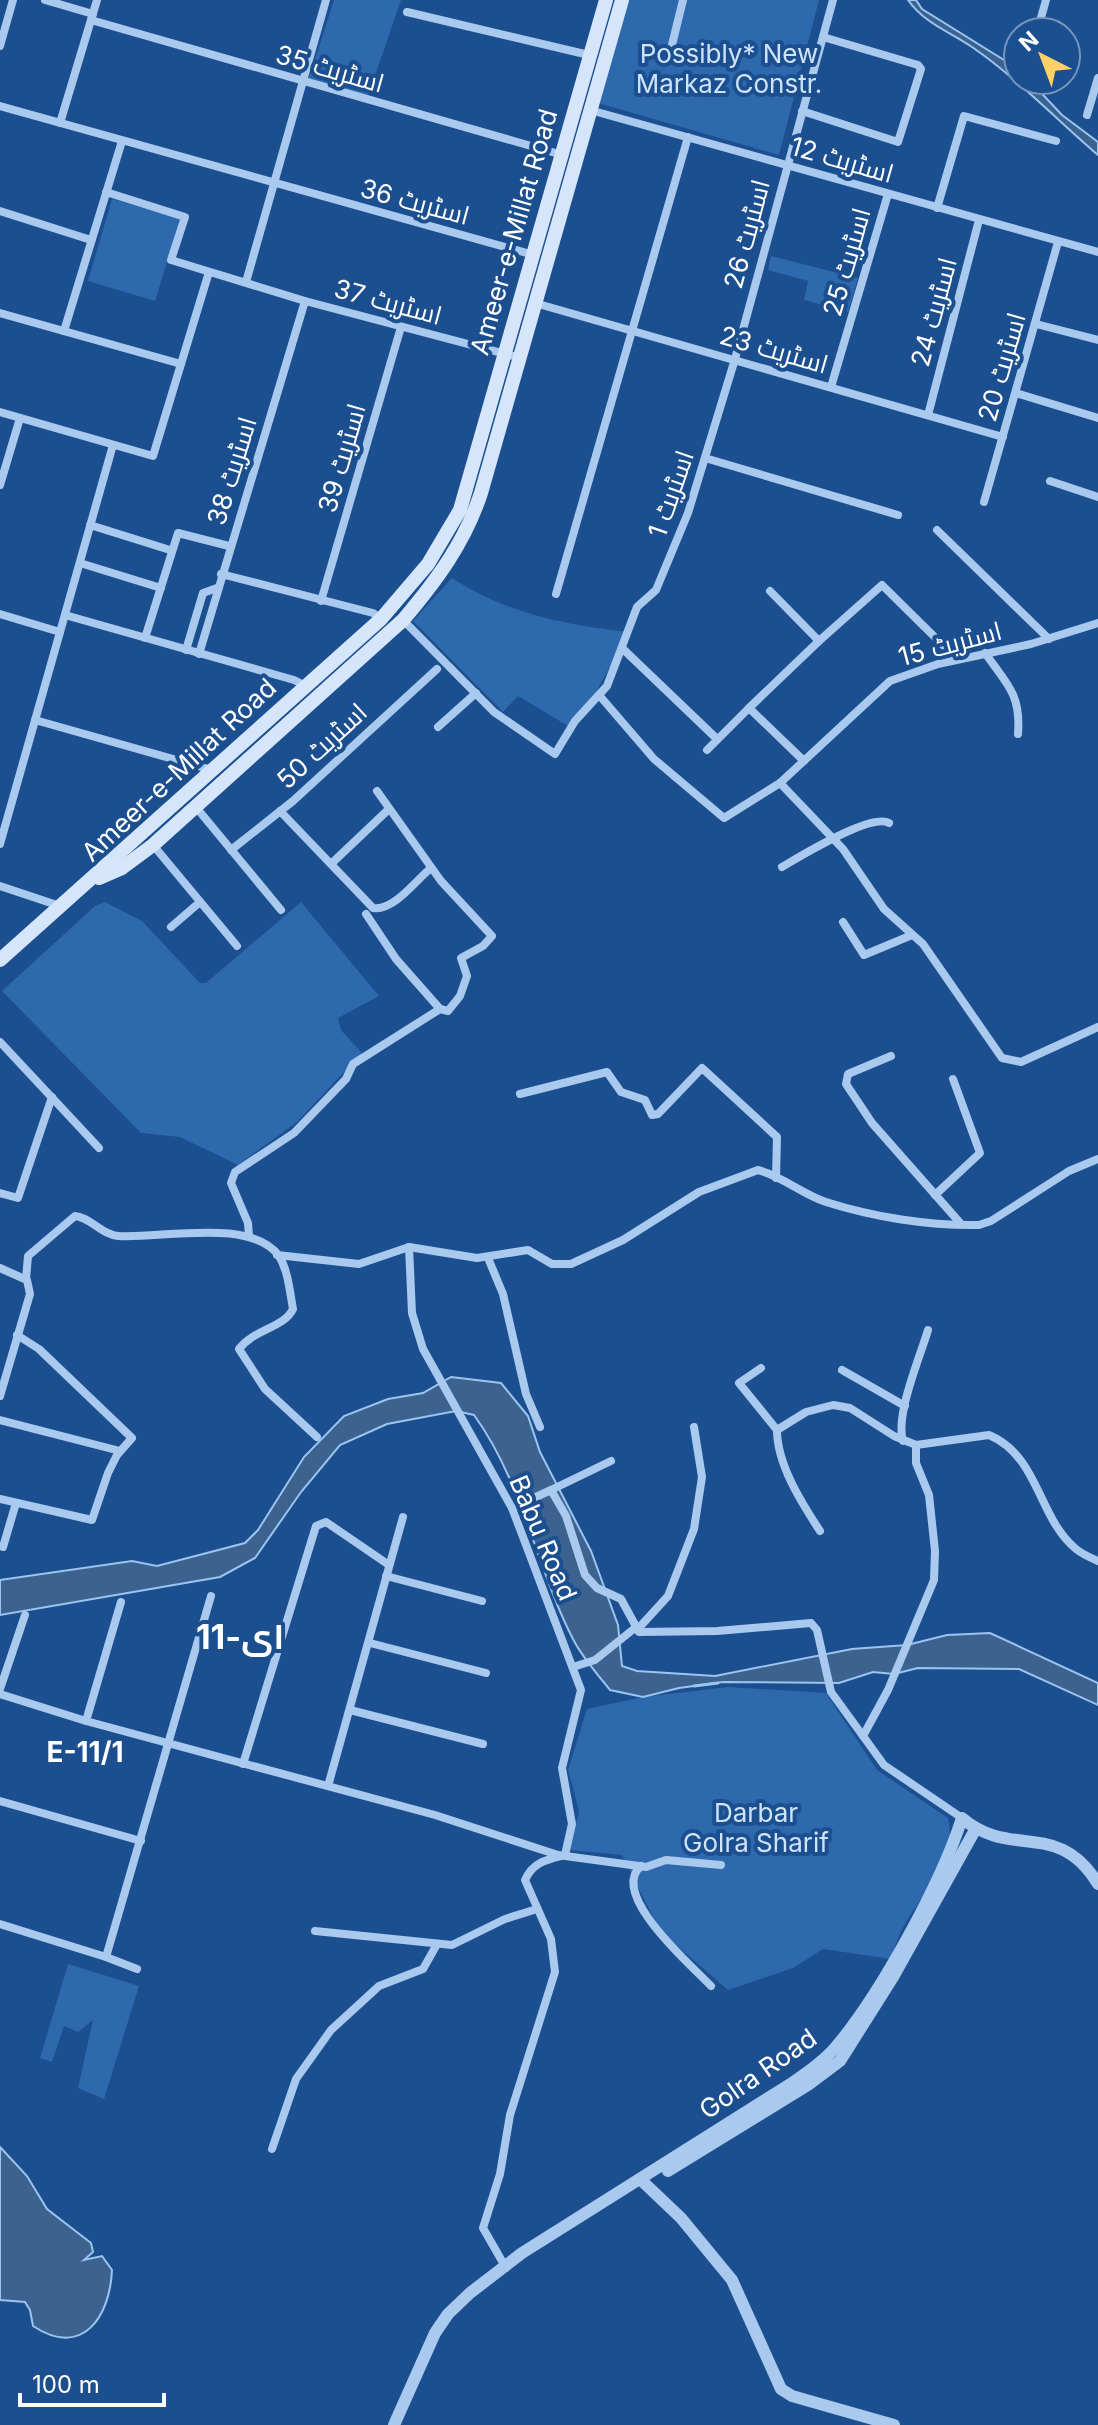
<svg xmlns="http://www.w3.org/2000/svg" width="1098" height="2425" viewBox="0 0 1098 2425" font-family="Inter,Cairo,sans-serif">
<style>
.green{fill:#2e69ad}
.water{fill:#3c6290;stroke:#9cc4f0;stroke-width:2}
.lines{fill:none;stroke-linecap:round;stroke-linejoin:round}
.stream{stroke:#9cc4f0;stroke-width:3}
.minor{stroke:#a9c9ee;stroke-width:8}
.tertiary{stroke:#a9c9ee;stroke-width:12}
.secondary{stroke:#d6e6fa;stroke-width:14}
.labels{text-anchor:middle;stroke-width:8;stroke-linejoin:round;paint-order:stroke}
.park-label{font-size:26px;fill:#cfe3fa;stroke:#1b4f8f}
.street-label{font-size:26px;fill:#fff;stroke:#1b4f8f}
.neighbourhood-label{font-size:28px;font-weight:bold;fill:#fff;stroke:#1b4f8f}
.district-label{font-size:34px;font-weight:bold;fill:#fff;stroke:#1b4f8f}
</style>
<rect width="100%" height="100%" fill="#1b4f8f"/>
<g class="green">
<path d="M334,0h67l-33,96 -60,-15z"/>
<path d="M622,0h197l-40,155 -188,-54z"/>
<path d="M112,199l68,20 -25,82 -67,-20z"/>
<path d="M771,256l87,22 -10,34 -44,-12 4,-19 -40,-11z"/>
<path d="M452,578c56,36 113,47 177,54l-39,71 -22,23 -50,-30 -15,16 -90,-91z"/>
<path d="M105,902l37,19 58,62h6l95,-81 78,94 -41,22 3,12 21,23 -65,69 -59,43 -58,-28 -39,-4 -139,-142 93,-85z"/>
<path d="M728,1687l98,6 51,77 71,48c10,41 -23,72 -43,106 -6,10 -10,23 -14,35l-68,-10 -30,19 -65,22 -68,-59 -38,-76 -52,-5 9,-39 -11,-41 19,-61 56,-12z"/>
<path d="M68,1964l71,22 -35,113 -26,-11 15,-68 -15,12 -14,-6 -12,36 -12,-4z"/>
</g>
<g class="water">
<path d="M908,0h8l6,9 90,56 6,5v10h11l33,35 36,27v13c-42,-36 -81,-77 -126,-108 -23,-16 -47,-23 -64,-47z"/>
<path d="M451,1377l50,6 27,33 12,36 51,99 27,74 4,41 15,5 78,5 137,-27 55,-4 40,-10 43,-2 108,50v22l-79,-36 -101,-1 -24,6 -21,-2 -34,11 -116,-1 -44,6 -36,9 -33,-7c-12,-15 -27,-32 -36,-49 -38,-73 -51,-159 -100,-226l-18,-4 -69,13 -47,21 -39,47 -46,66 -35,19 -220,38v-35l132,-19 25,5 88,-23 13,-13 46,-73 40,-41 44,-17 35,-6z"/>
<path d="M0,2147l27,29 20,33 44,34 2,9 -9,8 18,-4 10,14c-2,46 -29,89 -79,56l-3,-16 -5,-8 -25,-2z"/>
</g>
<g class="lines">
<path class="stream" d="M694,1686l24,-3"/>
<g class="minor">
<path d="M45,0l48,14"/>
<path d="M407,12l182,43"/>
<path d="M91,20l468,134"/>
<path d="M1037,32l9,-32"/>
<path d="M0,46l13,-46"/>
<path d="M669,57l14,-57"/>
<path d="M0,106l534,149"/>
<path d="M590,110l508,142"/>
<path d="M802,111l96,31 23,-73 -3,-4 -95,-28"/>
<path d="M1087,115l11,-37"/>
<path d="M60,123l37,-123"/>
<path d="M106,192l79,25 -14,43 134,41 216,57"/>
<path d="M937,208l27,-92 92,25"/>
<path d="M0,211l91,29"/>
<path d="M246,282l80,-282"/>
<path d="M535,303l468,134"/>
<path d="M0,313l181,51"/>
<path d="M1036,324l62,16"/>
<path d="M64,331l58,-190"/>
<path d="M831,387l57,-193"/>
<path d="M1016,393l82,25"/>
<path d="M0,412l153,44 56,-184"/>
<path d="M928,415l51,-195"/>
<path d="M705,458l193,57"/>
<path d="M1050,481l48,16"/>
<path d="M0,485l20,-67"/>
<path d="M984,502l74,-260"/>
<path d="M90,525l80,25"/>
<path d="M937,530l112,109"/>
<path d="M80,563l81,25"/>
<path d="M221,574l152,39 8,6"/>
<path d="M770,591l49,50 -70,67 55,53"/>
<path d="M556,594l132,-457"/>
<path d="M321,601l80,-274"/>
<path d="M0,614l60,18"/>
<path d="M65,615l229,65 12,6"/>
<path d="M403,620l91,92 61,42 20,-33 32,-35 30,-79 19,-17 32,-77 47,-154 98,-359"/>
<path d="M145,638l33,-105 51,13"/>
<path d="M819,641l63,-56 75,74"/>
<path d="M623,649l94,90"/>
<path d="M186,650l17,-57 14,-5"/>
<path d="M985,653c22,31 36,41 33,81"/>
<path d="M199,654l106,-353"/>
<path d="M599,695l55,64 70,59 56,-35 110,-102 48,-17 93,-20 67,-21"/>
<path d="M35,720l177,50"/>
<path d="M438,727l38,-34"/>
<path d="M707,750l42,-42"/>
<path d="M780,783l63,66 41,60 39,35 79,114 19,4 77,-35"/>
<path d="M195,806l86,104"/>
<path d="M280,811l93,97c20,4 43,-28 58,-40"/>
<path d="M0,844l113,-399"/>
<path d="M153,845l84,101"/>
<path d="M231,850l62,-49 144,-132"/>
<path d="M332,863l57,-54"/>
<path d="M782,867c19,-11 89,-54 107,-44"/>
<path d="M0,886l60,20"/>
<path d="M366,914l30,45 44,50"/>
<path d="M843,922l21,33 48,-20"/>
<path d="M171,927l29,-25"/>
<path d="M0,1042l99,106"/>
<path d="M891,1056l-43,18 -2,10 26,39 89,101"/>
<path d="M520,1094l87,-22 14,20 24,8 7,15 6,-1 44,-46 75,69 -1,41"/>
<path d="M0,1193l18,5 34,-101"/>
<path d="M935,1195l45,-42 -27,-74"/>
<path d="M249,1236l-1,-13 -17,-40 4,-11 59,-39 52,-54 7,-15 87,-55 8,2 12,-15 7,-20 -6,-18 22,-12 9,-10 -51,-55 -64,-90"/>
<path d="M409,1247l3,66 11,36 89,159 69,182 -19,78 10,56 -7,31c-19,5 -32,7 -40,25l26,59 4,33 -45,143 -10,59 -17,54 23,40"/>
<path d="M277,1255l82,9 50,-17 68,11 51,-8 24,14h19l52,-24 76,-48 59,-22c24,6 44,24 68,32 47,15 103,24 153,23l12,-4 78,-50 29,-12"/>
<path d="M488,1258l15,36 23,100 14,33"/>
<path d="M0,1268l27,12 3,14 -30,102"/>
<path d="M26,1279l2,-23 47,-40c15,1 27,19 43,20 42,3 133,-19 161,20 9,14 11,37 14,53 -9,19 -39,20 -54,40l26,40 52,48"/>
<path d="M761,1368l-22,15 38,47"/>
<path d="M842,1370l63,36"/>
<path d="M0,1420l120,31"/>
<path d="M903,1441c-8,-26 17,-84 25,-111"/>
<path d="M916,1445v18l13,32 6,56 -1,29 -46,110 -25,46 21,29 78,53"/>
<path d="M551,1490l60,-29"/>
<path d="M0,1499l92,21 16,-47 9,-18 15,-17 -93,-89 -22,-14"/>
<path d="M512,1508l39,-18 15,26 19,59 12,13 24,11 18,33 78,-1 94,-8 6,7 14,62 32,44"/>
<path d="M820,1531c-19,-29 -43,-67 -43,-101l29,-18 27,-7 17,3 44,28 22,9 73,-10c50,21 49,83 87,114 6,5 15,9 22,12"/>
<path d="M3,1547l13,-44"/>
<path d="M386,1576l96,25"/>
<path d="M637,1630l31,-34 26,-67 8,-52 -8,-50"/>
<path d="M370,1643l116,30"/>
<path d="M573,1667l22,-7 40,-32"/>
<path d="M0,1689l25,-74"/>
<path d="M0,1694l86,27 349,94 123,40 88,12 20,-7 55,5"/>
<path d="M350,1710l133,34"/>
<path d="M86,1721l35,-119"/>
<path d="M243,1764l73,-238 10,-4 63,43"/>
<path d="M328,1786l75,-269"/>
<path d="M0,1801l141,40"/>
<path d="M641,1866c-33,28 51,100 70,120"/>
<path d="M0,1924l106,33 105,-361"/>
<path d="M315,1931l137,14 53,-26 32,-10"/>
<path d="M106,1957l31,12"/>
<path d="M272,2149l24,-70 35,-49 48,-44 44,-17 13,-23"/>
</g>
<g class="tertiary">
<path d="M668,2171l140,-86 32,-24 53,-84 82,-147"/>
<path d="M640,2179l41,39 51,62 49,109 11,7 102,29"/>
<path d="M394,2425l41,-92 13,-19 22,-21 52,-40 270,-170c15,-10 31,-21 43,-35 45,-53 106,-164 127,-230 49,42 96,0 136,66"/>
</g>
<g class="secondary">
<path d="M99,878l23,-10 31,-23 250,-225c34,-40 62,-78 78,-127l141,-493"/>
<path d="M0,960l381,-341 47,-55 32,-54 146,-510"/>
</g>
</g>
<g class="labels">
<g class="park-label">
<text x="729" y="63">Possibly* New<tspan x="729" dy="30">Markaz Constr.</tspan></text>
<text x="756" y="1822">Darbar<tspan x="756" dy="30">Golra Sharif</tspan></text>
</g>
<g class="street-label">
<text transform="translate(330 69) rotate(16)" y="9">اسٹریٹ 35</text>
<text transform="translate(842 160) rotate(16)" y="9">اسٹریٹ 12</text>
<text transform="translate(415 202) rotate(15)" y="9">اسٹریٹ 36</text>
<text transform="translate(514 232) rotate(-74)" y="9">Ameer-e-Millat Road</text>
<text transform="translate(747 234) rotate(-75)" y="9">اسٹریٹ 26</text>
<text transform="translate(847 262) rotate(-74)" y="9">اسٹریٹ 25</text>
<text transform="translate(388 302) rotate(15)" y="9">اسٹریٹ 37</text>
<text transform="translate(934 312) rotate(-75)" y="9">اسٹریٹ 24</text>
<text transform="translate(774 350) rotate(16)" y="9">اسٹریٹ 23</text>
<text transform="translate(1002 367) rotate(-74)" y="9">اسٹریٹ 20</text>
<text transform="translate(342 458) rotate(-74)" y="9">اسٹریٹ 39</text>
<text transform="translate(232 471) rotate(-73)" y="9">اسٹریٹ 38</text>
<text transform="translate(671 494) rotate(-71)" y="9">اسٹریٹ 1</text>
<text transform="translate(950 644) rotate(-15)" y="9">اسٹریٹ 15</text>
<text transform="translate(322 746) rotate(-43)" y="9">اسٹریٹ 50</text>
<text transform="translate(179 770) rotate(-43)" y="9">Ameer-e-Millat Road</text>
<text transform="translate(543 1538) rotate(67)" y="9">Babu Road</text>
<text transform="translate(758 2074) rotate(-35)" y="9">Golra Road</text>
</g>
<g class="neighbourhood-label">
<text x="85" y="1762">E-11/1</text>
</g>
<g class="district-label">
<text x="240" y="1649">ای-11</text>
</g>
</g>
<g transform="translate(1042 56) rotate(318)"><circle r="38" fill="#1b4f8f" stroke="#7695bc" stroke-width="2"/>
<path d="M0-6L14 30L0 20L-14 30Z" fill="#ffd166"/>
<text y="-12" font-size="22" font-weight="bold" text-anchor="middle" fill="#ffffff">N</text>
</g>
<path d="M20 2393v12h144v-12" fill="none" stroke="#ffffff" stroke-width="4"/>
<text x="32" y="2393" font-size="24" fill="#ffffff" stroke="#1b4f8f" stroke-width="6" paint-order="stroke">100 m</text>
</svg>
